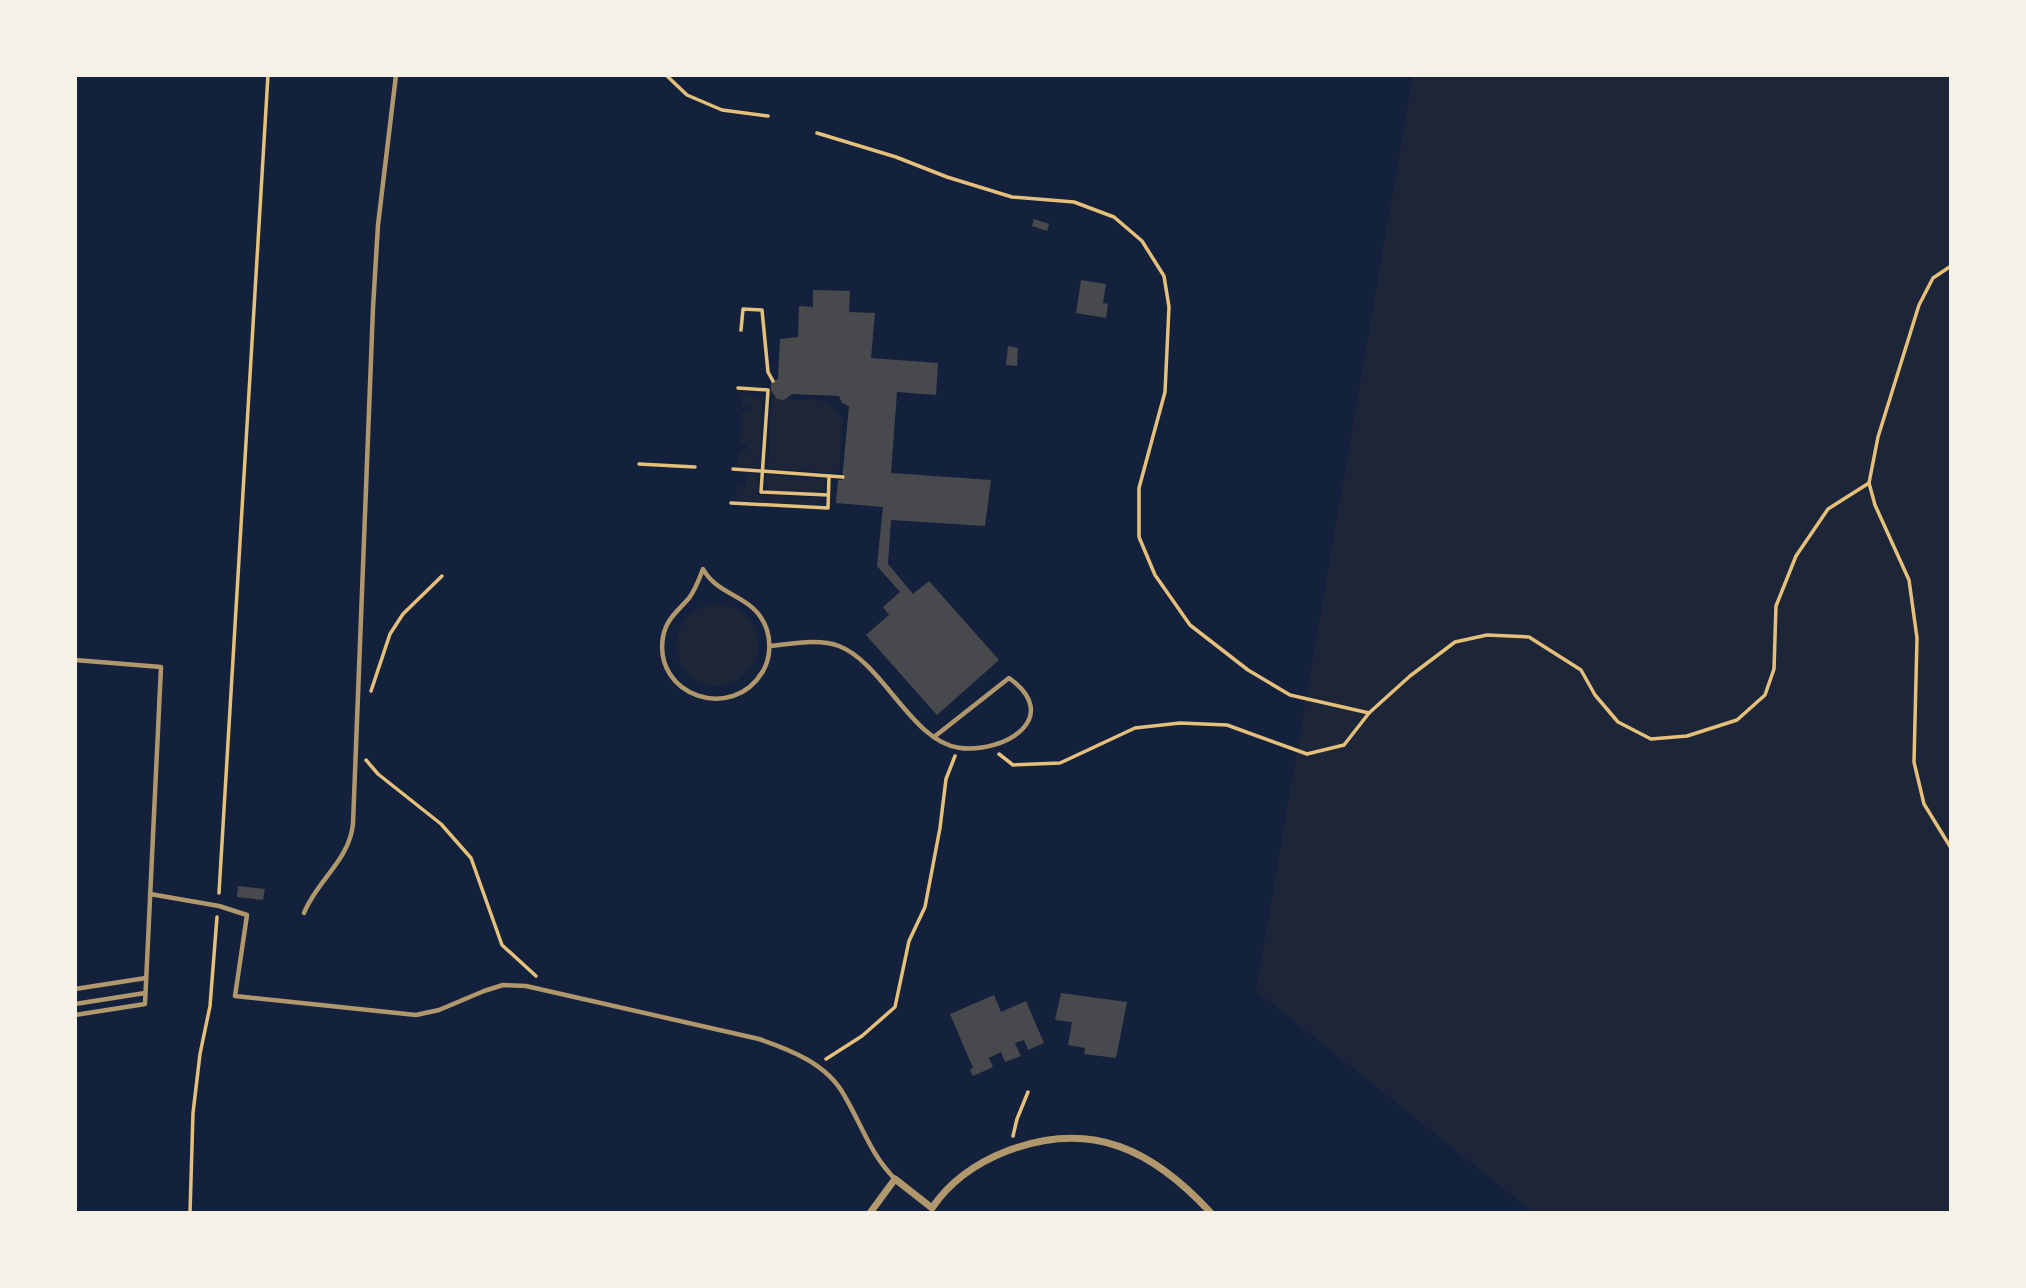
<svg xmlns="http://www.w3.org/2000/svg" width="2026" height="1288" viewBox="0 0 2026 1288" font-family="Figtree,sans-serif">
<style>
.green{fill:#1d2539}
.building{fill:#48494c}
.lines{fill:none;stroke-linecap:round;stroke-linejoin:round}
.path{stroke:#e5c07b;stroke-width:3.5}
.service{stroke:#b1986c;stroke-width:4.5}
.minor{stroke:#b1986c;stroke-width:7}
</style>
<rect width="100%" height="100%" fill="#14213d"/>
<g class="green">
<path d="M1413,75h538v1138h-417l-278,-222z"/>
<path d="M742,395l21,2 -4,71 -21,-1 1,-17h8v-6l-7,-1 1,-30h9l1,-6 -9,-1z"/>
<path d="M772,398l55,3 16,18 -4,54 -71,-4z"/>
<path d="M747,474l11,1 -1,20 66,3v7l-87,-4 1,-15 9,1z"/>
<path d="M767,475l58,4 -1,14 -57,-3z"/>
<circle cx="717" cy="645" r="41"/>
</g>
<g class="building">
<path d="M1034,219l15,5 -2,7 -15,-5z"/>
<path d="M1081,280l25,4 -3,19 5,1 -2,14 -30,-5z"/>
<path d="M813,290l37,1 -1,21 26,1 -4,45 67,5 -2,32 -39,-3 -6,81 100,7 -6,46 -94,-6 -3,44 25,30 16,-13 70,79 -62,55 -71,-80 23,-20 -6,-8 17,-15 -23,-26 6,-59 -47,-4 2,-23h4l7,-74 -7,-3 -3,-7 -47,-2 -8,6 -7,-1 -6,-9v-8l7,-3 2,-40 18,-2 1,-31 14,1z"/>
<path d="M1008,346l10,2 -1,18 -11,-1z"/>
<path d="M238,886l27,3 -2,11 -26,-3z"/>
<path d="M1061,993l66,9 -11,56 -32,-4 1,-6 -17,-3 4,-23 -17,-2z"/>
<path d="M994,995l7,17 25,-11 18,42 -16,7 -4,-10 -9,3 6,13 -16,6 -4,-10 -12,6 4,9 -20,9 -3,-6 3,-2 -23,-54z"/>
</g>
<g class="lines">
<g class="path">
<path d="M666,75l21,20 35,15 46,6"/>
<path d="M817,133l79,24 51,20 65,20 62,5 40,15 28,24 22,35 5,31 -4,85 -26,96v49l16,38 35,50 58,45 42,25 79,18"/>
<path d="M1951,266l-18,12 -14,27 -41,132 -9,46 6,22 34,75 8,58 -3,124 10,42 27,44"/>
<path d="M741,330l2,-21 19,1 6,62 5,9"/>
<path d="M738,388l30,2 -7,102 67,3"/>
<path d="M639,464l56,3"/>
<path d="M829,476l14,1"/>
<path d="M731,503l97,5 1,-32 -96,-7"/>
<path d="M371,691l19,-57 13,-20 39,-38"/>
<path d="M999,754l14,11 47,-2 75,-35 45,-5 47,2 80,29 37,-9 25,-32 41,-37 45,-34 32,-7 42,2 52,33 14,25 23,27 33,17 36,-3 50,-16 28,-25 9,-26 2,-63 20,-50 32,-47 41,-26"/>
<path d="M366,760l12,14 63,50 30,34 31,87 34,31"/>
<path d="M219,893l49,-818"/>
<path d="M826,1059l36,-23 33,-29 14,-66 16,-34 15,-79 6,-49 9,-23"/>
<path d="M1013,1136l4,-17 11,-27"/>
<path d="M190,1213l3,-100 7,-59 10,-48 7,-89"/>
</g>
<g class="service">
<path d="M703,569c16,29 52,25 64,61 4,13 3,29 -4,41 -30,52 -110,25 -100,-34 3,-18 15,-26 26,-39 7,-9 10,-19 14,-29z"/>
<path d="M770,646c21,-2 48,-8 69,0 44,17 73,96 121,102 46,5 103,-31 49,-70l-75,59"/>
<path d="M75,660l86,7 -16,337 -70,11"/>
<path d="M150,894l69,12 28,9 -12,81 181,19 23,-5 45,-19 19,-6 23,1 233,53c32,11 68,25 85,56 18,30 26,59 51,84"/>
<path d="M304,913c13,-33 45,-52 49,-89l20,-516 5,-83 18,-150"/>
<path d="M75,989l71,-11"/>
<path d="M75,1004l70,-11"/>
</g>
<path class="minor" d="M870,1213l25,-34 37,29c19,-28 44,-45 75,-57 85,-32 146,-1 204,62"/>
</g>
<rect width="2026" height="1288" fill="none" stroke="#f6f1e7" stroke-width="154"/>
</svg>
